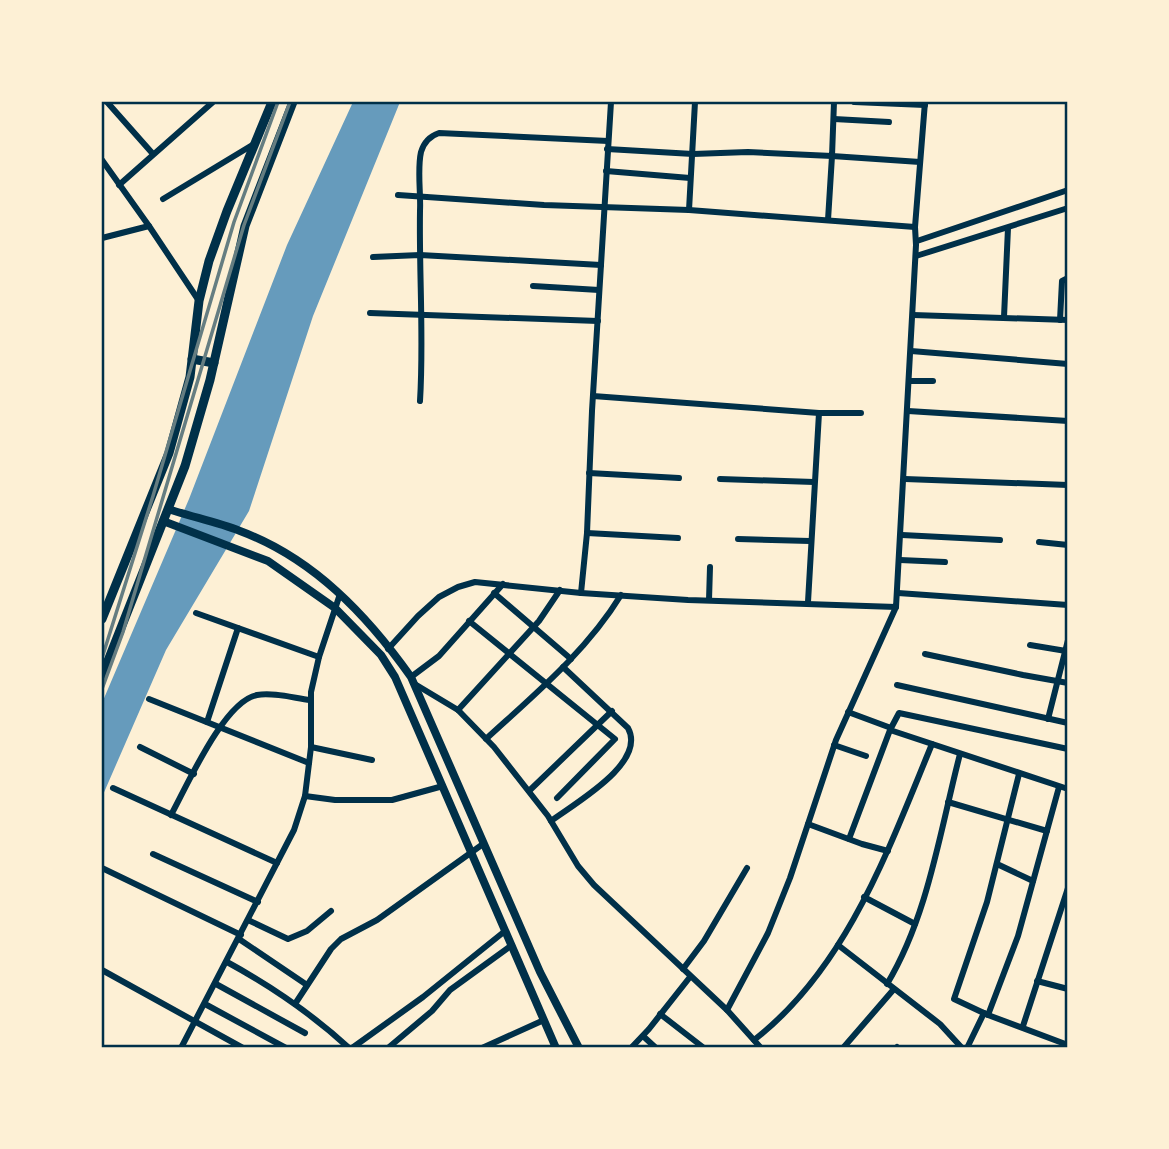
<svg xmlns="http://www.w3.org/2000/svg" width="1169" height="1149" viewBox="0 0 1169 1149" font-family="Jost,sans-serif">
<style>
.water{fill:#669bbc}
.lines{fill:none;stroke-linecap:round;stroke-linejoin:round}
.minor{stroke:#003049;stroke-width:6}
.tertiary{stroke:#003049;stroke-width:8}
.secondary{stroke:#003049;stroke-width:9}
.rail{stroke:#657d81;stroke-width:3.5}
.neatline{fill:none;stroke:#003049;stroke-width:2.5}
</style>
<rect width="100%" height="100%" fill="#fdf0d5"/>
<path class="water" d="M353,102h47l-87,214 -64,195 -83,139 -64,147v-94l87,-204 98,-254z"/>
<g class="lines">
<g class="minor">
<path d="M107,102l46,52"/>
<path d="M854,102l71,3"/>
<path d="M834,119l55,3"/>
<path d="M607,149l86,5 55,-2 84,4 2,-54"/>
<path d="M102,160l47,66 50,75"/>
<path d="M606,171l84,7"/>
<path d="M119,185l94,-83"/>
<path d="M398,195l146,10 145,5 226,17"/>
<path d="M163,199l91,-55"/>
<path d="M689,210l6,-108"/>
<path d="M828,220l4,-64 88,6"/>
<path d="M102,238l47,-12"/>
<path d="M917,241l151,-51"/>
<path d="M916,256l152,-48"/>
<path d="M373,257l47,-2 181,10"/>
<path d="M533,286l66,4"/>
<path d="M370,313l228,8"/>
<path d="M913,315l155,5"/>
<path d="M1004,317l4,-89"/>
<path d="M1060,320l2,-39 6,-3"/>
<path d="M911,351l157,13"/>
<path d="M909,381h24"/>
<path d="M593,396l226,17h42"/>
<path d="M420,401c4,-63 -1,-126 0,-190 1,-18 -3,-41 1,-59 3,-10 9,-16 18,-19l169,8"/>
<path d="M908,411l160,10"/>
<path d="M589,473l90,5"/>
<path d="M720,479l94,3"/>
<path d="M905,479l163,6"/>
<path d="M587,533l91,5"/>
<path d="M902,535l98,5"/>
<path d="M738,539l72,2"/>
<path d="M1039,542l29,3"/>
<path d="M900,560l45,2"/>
<path d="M494,593l77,66"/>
<path d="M581,593l6,-60 5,-122 19,-309"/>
<path d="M898,593l170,12"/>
<path d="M709,600l1,-33"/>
<path d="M808,602l11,-189"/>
<path d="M196,613l123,44"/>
<path d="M469,621l146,118 -58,59"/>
<path d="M1030,645l36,6"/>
<path d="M388,649l30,-33 21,-19 19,-10 17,-5 106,11 107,7 208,7 20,-362 -1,-18 10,-125"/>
<path d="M925,654l98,21 45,8"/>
<path d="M411,677l28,-21 64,-72"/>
<path d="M413,683l45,27 36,37 54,69 30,50 16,19 133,125 34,38"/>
<path d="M897,685l171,38"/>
<path d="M149,699l160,64"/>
<path d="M458,710l81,-89 21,-31"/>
<path d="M848,712l43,16"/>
<path d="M1048,719l20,-79"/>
<path d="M207,722l31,-94"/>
<path d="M890,730l178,59"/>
<path d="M486,739c48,-44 100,-87 135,-144"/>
<path d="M834,745l32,11"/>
<path d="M140,747l54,27"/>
<path d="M311,747l61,13"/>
<path d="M1019,774l-32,128 -33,97 34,16 80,30"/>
<path d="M113,788l164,75"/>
<path d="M529,791l83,-80"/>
<path d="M305,796l30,4h57l51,-14"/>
<path d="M948,802l99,29"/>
<path d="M171,815c16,-29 53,-114 86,-120 16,-3 37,3 53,5"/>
<path d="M551,821c24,-18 96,-58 77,-93l-65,-61"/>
<path d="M808,824l54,20 26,7"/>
<path d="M849,839l41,-109 9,-17 169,36"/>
<path d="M153,854l105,48"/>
<path d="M997,864l36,17"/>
<path d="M102,868l139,67"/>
<path d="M864,897l51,27"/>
<path d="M248,920l40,19 19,-8 24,-20"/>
<path d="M239,939l68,46"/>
<path d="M838,945l102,79 22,24"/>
<path d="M227,962c44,24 85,52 122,86"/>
<path d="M683,969l21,-28 43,-73"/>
<path d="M102,970l141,78"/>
<path d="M1037,981l31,8"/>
<path d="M216,984l89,49"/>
<path d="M887,984c41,-68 53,-153 73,-230"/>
<path d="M205,1004l81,44"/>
<path d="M295,1004l36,-55 10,-10 36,-19 106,-76"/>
<path d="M727,1010l41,-77 22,-55 46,-138 60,-133"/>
<path d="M660,1014l44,34"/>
<path d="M988,1015l30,-79 41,-149"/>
<path d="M1023,1026l45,-138"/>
<path d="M643,1036l13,12"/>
<path d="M754,1040c93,-72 135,-192 178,-296"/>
<path d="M181,1048l113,-218 11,-34 6,-49v-55l8,-35 21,-63"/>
<path d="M352,1048l71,-51 82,-66"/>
<path d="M388,1048l44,-37 18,-21 62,-45"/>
<path d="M482,1048l62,-28"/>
<path d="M631,1048l18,-19 41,-52"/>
<path d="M843,1048l51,-59"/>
<path d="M896,1048l1,-1"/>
<path d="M967,1048l17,-35"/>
</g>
<g class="tertiary">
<path d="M168,509c24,8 49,13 72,22 73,27 127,84 171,146l129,295 39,76"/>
<path d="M163,521l105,40 67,47 46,47 14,22 161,371"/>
</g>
<g class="secondary">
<path d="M192,359l22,4"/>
<path d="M102,619l67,-166 21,-76 9,-76 10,-40 18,-50 45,-109"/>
<path d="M102,676l83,-210 25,-86 35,-154 48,-124"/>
</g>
<g class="rail">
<path d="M102,658l51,-162 81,-274 44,-120"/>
<path d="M102,689l21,-57 121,-407 46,-123"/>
</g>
</g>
<rect width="1169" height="1149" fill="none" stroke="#fdf0d5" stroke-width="206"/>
<rect x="103" y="103" width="963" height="943" class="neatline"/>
</svg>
